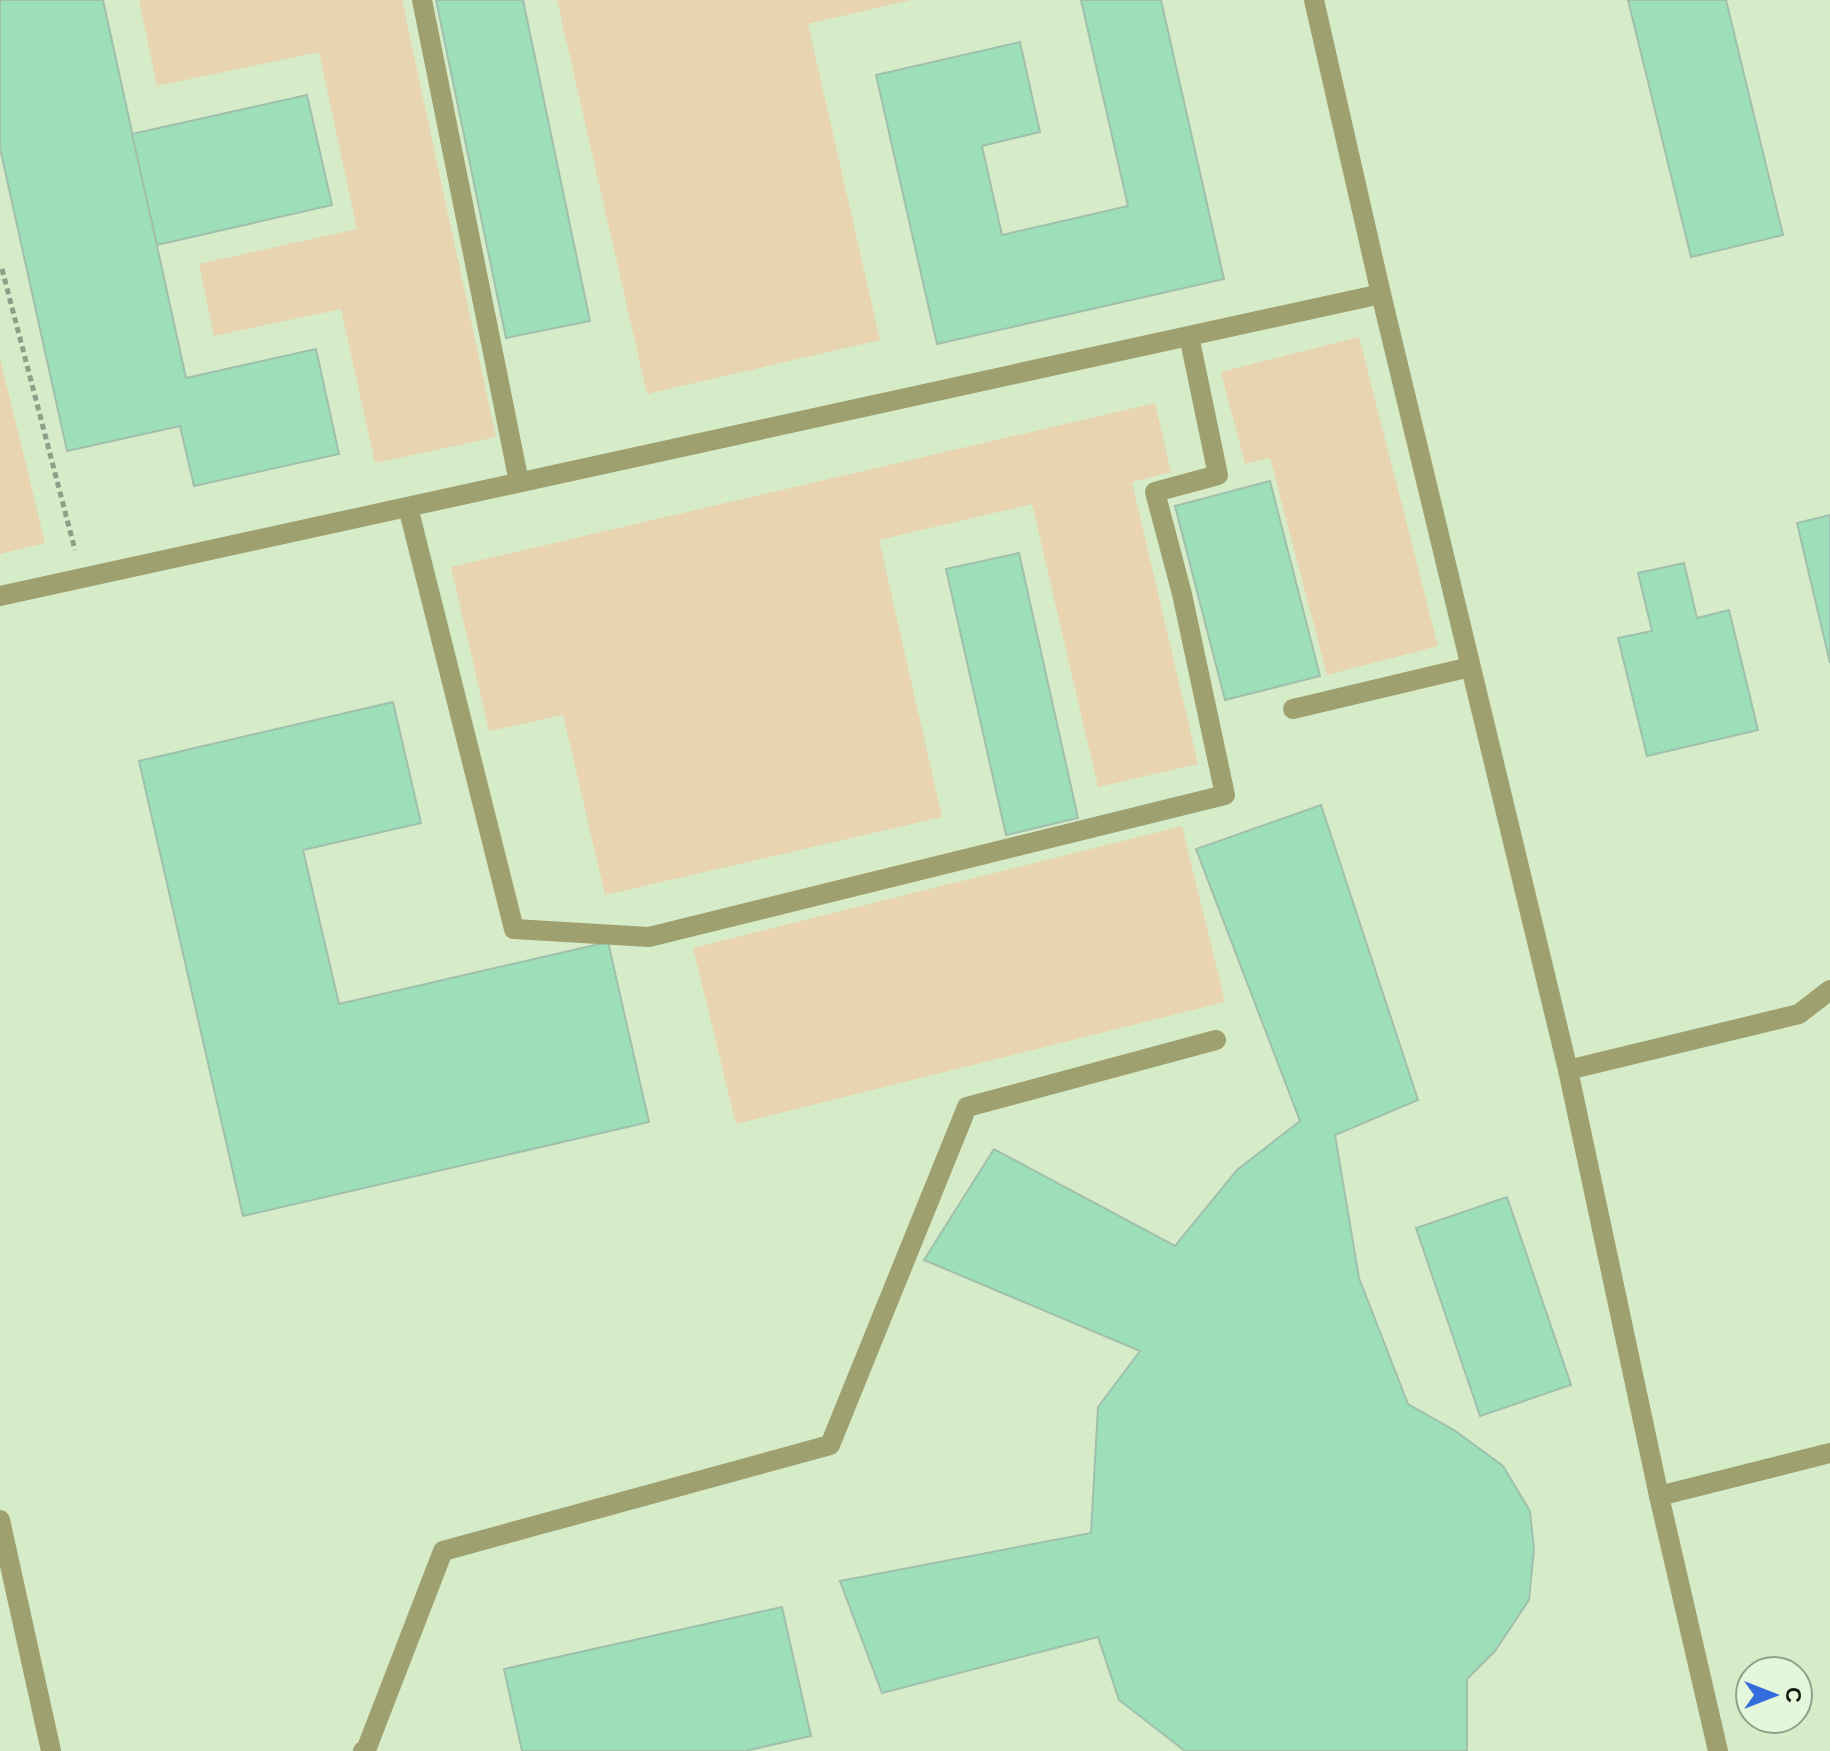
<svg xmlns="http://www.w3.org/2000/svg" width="1830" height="1751" viewBox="0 0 1830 1751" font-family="Barlow,sans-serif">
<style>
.built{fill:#d6ecc9;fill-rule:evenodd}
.green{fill:#e8d4b0}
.building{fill:#9cdfb9;stroke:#a0bfad;stroke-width:2}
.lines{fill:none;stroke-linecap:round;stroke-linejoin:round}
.path{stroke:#909d88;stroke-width:5;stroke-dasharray:6 4;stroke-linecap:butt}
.lane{stroke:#9fa070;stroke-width:20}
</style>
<rect width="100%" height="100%" fill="#e5f7da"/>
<path class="built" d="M0,0h1830v1751h-1830zM1750,1671h48v48h-48z"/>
<g class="green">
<path d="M139,0h263l94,437 -121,26 -34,-154 -127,27 -15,-72 158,-35 -38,-177 -162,34z"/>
<path d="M557,0h354l-103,24 72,316 -233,54z"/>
<path d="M1359,337l79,309 -111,29 -57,-217 -25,6 -24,-92z"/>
<path d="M0,358l45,185 -45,11z"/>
<path d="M1155,403l16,69 -39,10 66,282 -100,23 -66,-283 -153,36 63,277 -337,78 -42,-180 -74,16 -38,-164z"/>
<path d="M1182,826l43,176 -489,122 -43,-176z"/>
</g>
<g class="building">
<path d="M0,0h103l83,378 130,-29 23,105 -145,32 -14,-60 -113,25 -67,-303z"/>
<path d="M436,0h87l67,321 -84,17z"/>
<path d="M1081,0h80l63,279 -287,65 -61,-269 144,-33 20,90 -58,14 20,89 126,-29z"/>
<path d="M1628,0h98l57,235 -92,22z"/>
<path d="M307,95l25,110 -175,40 -25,-111z"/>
<path d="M1270,481l50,195 -95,24 -50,-194z"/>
<path d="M1830,515v148l-33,-140z"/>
<path d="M1019,553l59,265 -72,17 -60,-266z"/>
<path d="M1684,563l13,55 32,-8 29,120 -111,26 -29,-118 34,-7 -14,-58z"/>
<path d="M393,702l28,121 -118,27 36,154 269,-62 41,180 -406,94 -104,-455z"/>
<path d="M1321,805l97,295 -83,35 24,143 49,126 46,26 49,36 27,45 4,38 -5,51 -34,51 -28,28v72h-282l-66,-51 -21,-63 -216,56 -42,-112 251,-48 7,-126 42,-56 -216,-91 70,-111 181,97 62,-76 63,-49 -104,-272z"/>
<path d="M1507,1197l64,188 -91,31 -64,-188z"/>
<path d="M782,1607l29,129 -66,15h-223l-18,-82z"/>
</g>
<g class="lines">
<path class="path" d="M2,269l73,281"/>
<g class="lane">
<path d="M422,0l97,482"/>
<path d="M1314,0l67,294 187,776 91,426"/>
<path d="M408,507l106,422 135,8 576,-142 -43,-201 -27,-102 63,-17 -29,-139"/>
<path d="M0,596l1381,-302"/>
<path d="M1293,709l177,-42"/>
<path d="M1568,1070l231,-56 31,-24"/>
<path d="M0,1520l51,231"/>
<path d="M363,1751l3,-1 77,-199 387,-106 137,-338 249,-67"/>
<path d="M1718,1751l-59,-255 171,-43"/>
</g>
</g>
<g transform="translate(1774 1695) rotate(90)"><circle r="38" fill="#e5f7da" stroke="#919f89" stroke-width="2"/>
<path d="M0-6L14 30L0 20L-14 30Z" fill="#346ddb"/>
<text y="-12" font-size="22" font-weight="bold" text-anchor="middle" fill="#141a10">С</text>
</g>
</svg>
